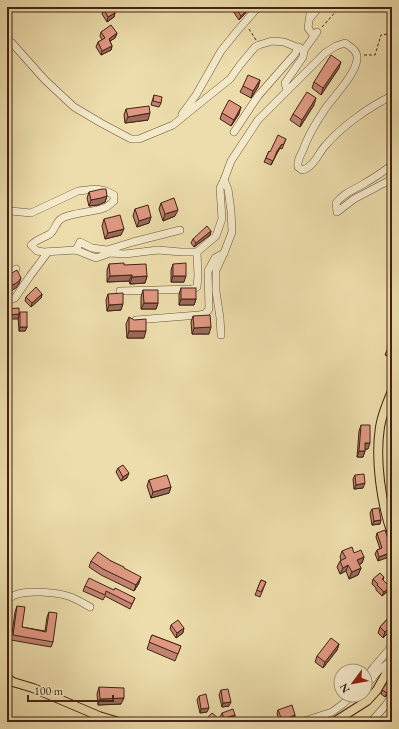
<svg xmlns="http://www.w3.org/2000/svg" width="399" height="729" viewBox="0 0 399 729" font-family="'EB Garamond',serif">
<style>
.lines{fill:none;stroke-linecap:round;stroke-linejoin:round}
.minor-casing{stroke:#6d5239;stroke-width:8}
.major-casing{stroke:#422313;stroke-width:10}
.path{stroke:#422313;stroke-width:1;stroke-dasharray:3 2;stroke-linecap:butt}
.minor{stroke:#f3e9c9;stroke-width:7}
.major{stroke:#edddac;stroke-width:8}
.wall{fill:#c08471;stroke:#422313}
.shaded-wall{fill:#9c6b5c;stroke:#422313}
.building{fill:#df9983;stroke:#422313}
</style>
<rect width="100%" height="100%" fill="#edddac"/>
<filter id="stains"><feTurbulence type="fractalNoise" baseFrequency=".005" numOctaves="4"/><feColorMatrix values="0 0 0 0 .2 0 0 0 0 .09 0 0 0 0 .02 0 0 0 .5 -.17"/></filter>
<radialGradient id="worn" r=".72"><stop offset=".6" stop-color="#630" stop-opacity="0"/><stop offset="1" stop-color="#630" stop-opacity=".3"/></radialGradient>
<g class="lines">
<g class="minor-casing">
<g id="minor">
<path d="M311,7l-3,21 6,8"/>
<path d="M310,18l9,-11"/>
<path d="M7,40l5,3 33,37 29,27 27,16 30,16h8l34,-14 27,-22 30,-24 10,-14 15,-18 4,-2 13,-4 12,1 20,8 -1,7 -18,26 1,4 2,3 37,-37 11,-7 9,-3c6,4 13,8 12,16 -1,15 -23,37 -32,50 -8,12 -17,26 -22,41 -3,6 -6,11 -5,17l4,3c11,-2 16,-16 23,-24 16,-19 45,-40 67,-50"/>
<path d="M304,50l13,-18"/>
<path d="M182,114l14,-19 25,-44 17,-21 20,-23"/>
<path d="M234,132l24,-36 36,-41 5,-8"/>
<path d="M392,165c-8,6 -18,13 -27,18 -12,8 -19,8 -29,20l1,9 17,-13 38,-20"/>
<path d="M11,211l20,2 47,-22 18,-2 10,2 8,4v6c-3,2 -6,6 -10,7 -10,4 -36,5 -43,11 -5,3 -6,11 -11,15 -8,5 -12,4 -19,11l6,6 7,1 32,-2 20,8 14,-5 15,1 33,-4 23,2h16l19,-16 6,-17 -2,-31 4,-8 7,-19 27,-41 30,-30"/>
<path d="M76,250l4,-8 12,6 15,2 26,-8 47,-12"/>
<path d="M7,275l9,-6"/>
<path d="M120,291l73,-2 4,-2 1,-11 -1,-24"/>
<path d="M7,301l8,-3 15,-22 18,-24"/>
<path d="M136,320l63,-5 6,-1 4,-5 -1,-38 7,-13 9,-5 8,-21 -1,-21 -3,-22 -4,-9"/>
<path d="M221,335l-1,-17 -4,-27v-21l8,-17"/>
<path d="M385,507l7,9"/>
<path d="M7,601c2,-2 5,-5 8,-6 13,-5 39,-3 53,1 7,2 15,7 22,11"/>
<path d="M365,679l9,-12 18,-21"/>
<path d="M365,687l14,-17 13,-9"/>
<path d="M301,722l31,-10 11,-8 9,-9"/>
<path d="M371,722l15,-17 6,-9"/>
<path d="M391,722l1,-1"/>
</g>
</g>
<g class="major-casing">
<g id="major">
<path d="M392,391c-5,12 -10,23 -12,36 -5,32 1,76 12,107"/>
<path d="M7,678l6,4 20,6 66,28 20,6"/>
<path d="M334,722l33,-21 10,-11 15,-27"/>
</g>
</g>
<g class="path">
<path d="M322,27l18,-20"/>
<path d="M249,29l7,11"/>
<path d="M364,55h11l6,-20 7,-1 4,-10"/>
</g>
<use href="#minor" class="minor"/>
<use href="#major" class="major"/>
</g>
<g class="wall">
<path d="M231,7h14l2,3 -2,4 -6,6 -8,-12z"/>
<path d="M104,10l11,3 -1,4 -7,5 -5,-8z"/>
<path d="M101,32l16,1 -2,5 -5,3 2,5 -1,4 -10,5 -5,-8 2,-5 4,-2 -2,-4z"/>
<path d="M339,68l-18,27 -9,-7 2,-6z"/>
<path d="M260,80l-2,7 -7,11 -11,-6 3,-6z"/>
<path d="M154,95l7,8 -2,4 -8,-2z"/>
<path d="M314,105l-14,22 -10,-7 3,-6z"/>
<path d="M126,109l22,11 -23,3 -1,-8z"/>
<path d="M222,113l17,1 -8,12 -11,-7z"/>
<path d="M286,139l-4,10 -2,-1 -4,7 -5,10 -7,-3 5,-11 1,1z"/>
<path d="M89,192l18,4 -2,6 -7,3 -9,1 -2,-8z"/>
<path d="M161,203l14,13 -12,5 -4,-12z"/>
<path d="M135,209l16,8 -2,6 -12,4 -4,-11z"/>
<path d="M104,219l17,16 -16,4 -3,-13z"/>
<path d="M211,231l-1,4 -16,12 -3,-4 2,-4z"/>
<path d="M109,264l38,12 -2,7 -15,1 -1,-3 -22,1v-12z"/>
<path d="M173,264l11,18h-13v-12z"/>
<path d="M181,288l15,11 -2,6h-15v-11z"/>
<path d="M143,290l15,13 -2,6h-15v-12z"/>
<path d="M42,294l-1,4 -10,9 -6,-6 1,-4z"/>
<path d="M108,294l13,16 -14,1 -1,-11z"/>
<path d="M20,312l7,15 -2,4h-6l-1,-14v2z"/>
<path d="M193,316l16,18h-17l-1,-12z"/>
<path d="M129,317l15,21h-17l-1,-14z"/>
<path d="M392,338v20l-7,-3z"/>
<path d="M361,425l7,24h-3v2l-2,6h-6l2,-26z"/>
<path d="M392,458v9l-2,-3z"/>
<path d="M118,468l9,10 -6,3 -5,-9z"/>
<path d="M355,475l8,13 -9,1 -1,-10z"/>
<path d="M149,480l22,7 -2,6 -18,5 -4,-12z"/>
<path d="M392,480v10l-3,-4z"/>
<path d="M372,509l8,15 -8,1 -2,-12z"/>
<path d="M377,533l13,12 -12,16 -3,-7 2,-4 3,-1 -4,-12z"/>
<path d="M342,551l12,2 10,4 -2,6 -3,2 2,3 -3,7 -9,4 -3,-8 -6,3 -3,-7 3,-6 1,-1 -1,-3z"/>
<path d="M91,561h20l13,7 15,15 -5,8 -33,-16 -12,-8z"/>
<path d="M384,577l-1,3 7,7 -2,4 -6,5 -6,-6v-2l-4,-4 1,-5z"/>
<path d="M261,580l5,2 -6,15 -5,-2z"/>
<path d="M85,586l29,4 21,8 -5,11 -25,-13 -2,4 -20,-9z"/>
<path d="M17,606l5,21 23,4 2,-14 2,-5 4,30 -2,5 -40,-7 4,-28z"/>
<path d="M392,614v15l-9,9 -5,-5 2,-6z"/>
<path d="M171,625l12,8 -7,5 -6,-9z"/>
<path d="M152,635l29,11 -6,15 -28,-12z"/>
<path d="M339,644l-2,6 -14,18 -8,-6 2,-6z"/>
<path d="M341,682v10l-3,-3z"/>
<path d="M99,687l22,17 -23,1 -1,-11z"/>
<path d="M221,690l8,16 -7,1 -3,-12z"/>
<path d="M382,690l7,2 -4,5 -4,-3z"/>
<path d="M199,696l8,16 -7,1 -3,-13z"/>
<path d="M278,710l17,5 -1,4 -9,3h-5l-3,-8z"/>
<path d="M222,713l13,2 -1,4 -12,3 -2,-5z"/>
</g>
<g class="shaded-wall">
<path d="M247,10l-2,4 -6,6 2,-4z"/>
<path d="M115,13l-1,4 -7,5 1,-5z"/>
<path d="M117,33l-2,5 -8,5 2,-4z"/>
<path d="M112,46l-1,4 -10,5 1,-4z"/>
<path d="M341,62l-2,6 -18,27 2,-7z"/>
<path d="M260,80l-2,7 -7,11 2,-7z"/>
<path d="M316,98l-2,7 -14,22 2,-7z"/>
<path d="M241,107l-2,7 -8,12 3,-6z"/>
<path d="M150,113l-2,7 -23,3 3,-6z"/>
<path d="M282,144l-2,4 -4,7 -5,10 6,-14z"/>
<path d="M107,196l-2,6 -7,3 -9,1 2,-6z"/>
<path d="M178,210l-3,6 -12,5 2,-7z"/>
<path d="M151,217l-2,6 -12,4 2,-6z"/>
<path d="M124,229l-3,6 -16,4 3,-6z"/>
<path d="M211,231l-1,4 -16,12 2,-4z"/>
<path d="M132,275l-3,6 -22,1 3,-6z"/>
<path d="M147,276l-2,7 -15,1 2,-7z"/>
<path d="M173,276h13l-2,6h-13z"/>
<path d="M21,278l-2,6 -3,4 -9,5v-5z"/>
<path d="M42,294l-1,4 -10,9 1,-4z"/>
<path d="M181,299h15l-2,6h-15z"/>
<path d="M144,303h14l-2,6h-15z"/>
<path d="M123,304l-2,6 -14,1 2,-6z"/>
<path d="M19,314l-1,5h-11v-4z"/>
<path d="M20,327h7l-2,4h-6z"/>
<path d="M211,327l-2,7h-17l2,-6z"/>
<path d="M129,331h17l-2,7h-17z"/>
<path d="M365,443h5l-2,6h-5z"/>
<path d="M359,451h6l-2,6h-6z"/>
<path d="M129,473l-2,5 -6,3 2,-4z"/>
<path d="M365,483l-2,5 -9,1 2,-4z"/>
<path d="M171,487l-2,6 -18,5 2,-6z"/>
<path d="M381,520l-1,4 -8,1 2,-4z"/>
<path d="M392,552v4l-14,5 1,-4z"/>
<path d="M364,557l-2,6 -7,4 2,-7z"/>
<path d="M348,565l-2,6 -6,3 3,-6z"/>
<path d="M361,568l-3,7 -9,4 3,-7z"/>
<path d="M141,577l-2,6 -5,8 2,-6z"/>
<path d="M390,587l-2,4 -6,5 2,-4z"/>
<path d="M392,625v4l-9,9 2,-6z"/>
<path d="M184,628l-1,5 -7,5 1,-5z"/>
<path d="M339,644l-2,6 -14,18 2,-6z"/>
<path d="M392,687v4l-3,1 -4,5 2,-4 4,-5z"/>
<path d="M124,698l-3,6 -23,1 2,-6z"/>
<path d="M231,702l-2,4 -7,1 1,-4z"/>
<path d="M209,708l-2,4 -7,1 1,-4z"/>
<path d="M235,715l-1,4 -12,3 2,-4z"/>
<path d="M295,715l-1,4 -9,3h-4l1,-2z"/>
</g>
<g class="building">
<path d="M108,7h3l4,6 -7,4 -4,-7z"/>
<path d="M235,7h10l2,3 -6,6z"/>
<path d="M111,25l6,8 -8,6 3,7 -10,5 -4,-9 7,-4 -4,-6z"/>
<path d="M331,55l10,7 -18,26 -9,-6z"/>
<path d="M248,75l12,5 -7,11 -10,-5z"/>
<path d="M307,92l9,6 -14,22 -9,-6z"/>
<path d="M154,95l8,2 -1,6 -8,-2z"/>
<path d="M229,100l12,7 -7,13 -12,-7z"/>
<path d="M149,106l1,7 -22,4 -2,-8z"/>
<path d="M278,135l8,4 -3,6 -1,-1 -5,7 -4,10 -7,-3 3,-7 1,1z"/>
<path d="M102,189h4l1,7 -6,2 -10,2 -2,-8z"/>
<path d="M174,198l4,12 -13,4 -4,-11z"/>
<path d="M148,205l3,12 -12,4 -4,-12z"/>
<path d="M120,215l4,14 -16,4 -4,-14z"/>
<path d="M207,226l4,5 -15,12 -3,-4z"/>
<path d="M124,263v2l22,-1 1,12 -15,1v-2l-22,1 -1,-12z"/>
<path d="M186,263v13h-13v-12z"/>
<path d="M17,270l4,8 -3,4 -11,6v-12z"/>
<path d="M36,287l6,7 -10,9 -6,-6z"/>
<rect x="181" y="288" width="15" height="11"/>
<path d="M143,290h15v13h-14z"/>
<path d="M123,293v11l-14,1 -1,-11z"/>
<path d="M19,308v6l-12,1v-6z"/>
<rect x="20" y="312" width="7" height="15"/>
<path d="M210,315l1,12 -17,1 -1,-12z"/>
<path d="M129,317l5,3 12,-1v12h-17z"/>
<path d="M392,338v13l-5,-3z"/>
<path d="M361,425h9v18h-5v8h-6z"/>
<path d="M123,465l6,8 -6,4 -5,-9z"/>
<path d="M364,474l1,9 -9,2 -1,-10z"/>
<path d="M167,475l4,12 -18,5 -4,-12z"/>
<path d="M379,508l2,12 -7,1 -2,-12z"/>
<path d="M385,530l5,15h2v7l-13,5 -2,-7 5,-2 -5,-15z"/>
<path d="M352,547l2,6 7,-3 3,7 -7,3 4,8 -9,4 -4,-7 -5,3 -3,-7 6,-3 -4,-7z"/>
<path d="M98,552l13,9 13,6v1l17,9 -5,8 -33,-16 -12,-8z"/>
<path d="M380,573l4,4 -2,2 8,8 -6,5 -7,-7 1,-1 -5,-5z"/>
<path d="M89,578l25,12 1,-2 20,10 -3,6 -26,-13 -1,4 -20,-9z"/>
<path d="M261,580l5,2 -5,10 -4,-2z"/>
<path d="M17,606l8,1 -3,20 24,5 3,-20 8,1 -4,29 -40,-7z"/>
<path d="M392,614v11l-7,7 -5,-5z"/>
<path d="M178,620l6,8 -7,5 -6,-8z"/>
<path d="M152,635l29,11 -3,8 -29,-12z"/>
<path d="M331,638l8,6 -14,18 -8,-6z"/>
<path d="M354,667l4,4h-8z"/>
<path d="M389,679l3,2v6l-1,1 -4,5 -5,-3z"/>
<path d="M99,687l25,1v10l-24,1z"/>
<path d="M228,689l3,13 -8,1 -2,-13z"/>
<path d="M206,694l3,14 -8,1 -2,-13z"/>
<path d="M292,705l3,10 -13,5 -4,-10z"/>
<path d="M233,709l2,6 -11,3 -2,-5z"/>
<path d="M212,713l5,4 -4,5h-10z"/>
</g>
<rect width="399" height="729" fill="none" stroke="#edddac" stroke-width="24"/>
<rect x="8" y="8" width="383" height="713" fill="none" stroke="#422313" stroke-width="2"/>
<rect x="12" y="12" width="375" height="705" fill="none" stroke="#422313"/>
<g transform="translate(353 683) rotate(238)"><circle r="19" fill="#f3e9c9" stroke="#ac9a80"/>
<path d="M0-3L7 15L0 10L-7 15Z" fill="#8f2418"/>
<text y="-6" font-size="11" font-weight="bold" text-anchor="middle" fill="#422313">N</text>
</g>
<path d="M28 695v6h85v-6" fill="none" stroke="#422313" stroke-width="2"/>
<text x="34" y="695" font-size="12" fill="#422313" stroke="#f3e9c9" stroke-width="3" paint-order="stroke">100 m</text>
<rect width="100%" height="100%" filter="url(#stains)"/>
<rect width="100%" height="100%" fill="url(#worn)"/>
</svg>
